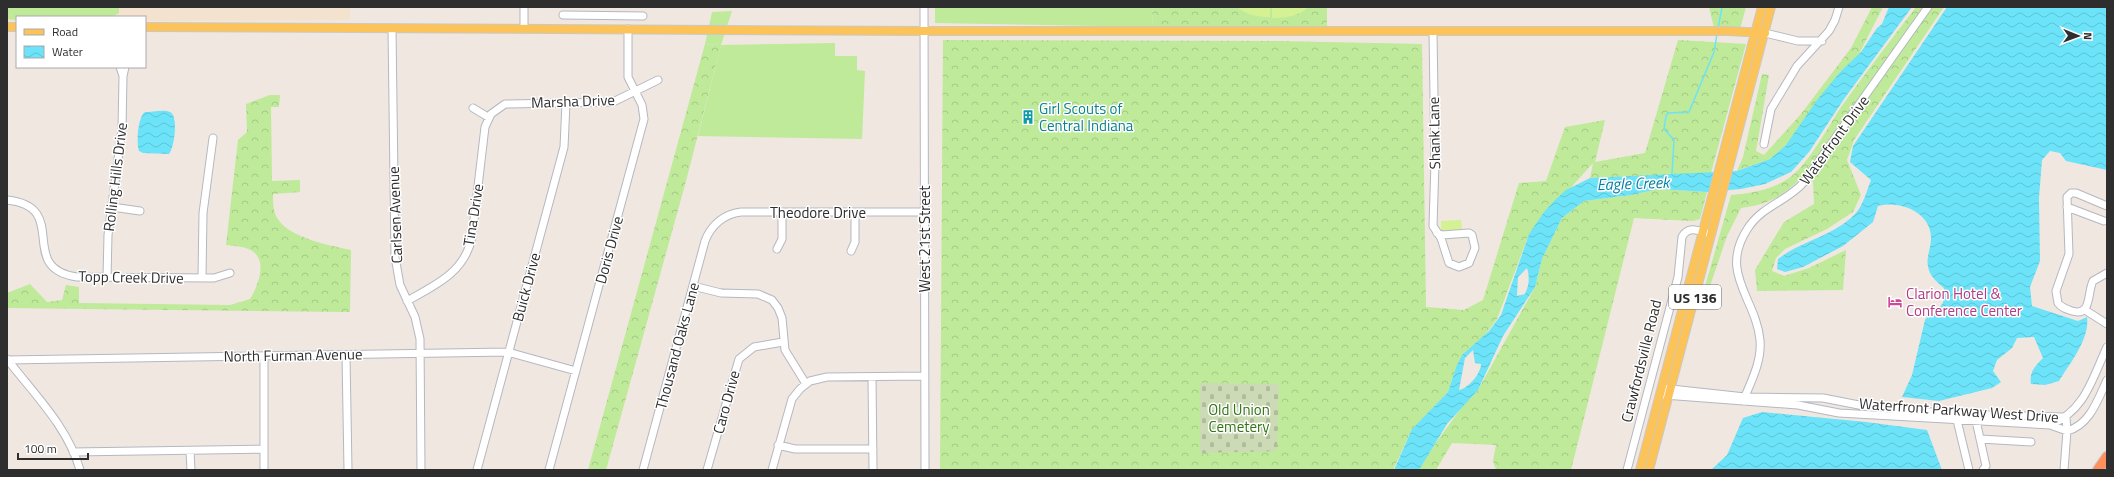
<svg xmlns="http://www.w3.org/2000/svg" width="2114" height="477" font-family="'Titillium Web',sans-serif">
<defs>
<pattern id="forest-crowns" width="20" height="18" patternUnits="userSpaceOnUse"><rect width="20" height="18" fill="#beea99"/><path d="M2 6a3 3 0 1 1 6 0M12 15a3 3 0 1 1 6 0" fill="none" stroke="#a4c984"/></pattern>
<pattern id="cemetery-stones" width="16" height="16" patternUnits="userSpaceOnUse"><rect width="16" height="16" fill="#ccdbb5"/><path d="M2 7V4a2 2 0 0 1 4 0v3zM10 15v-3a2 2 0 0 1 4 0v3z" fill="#b0bc9c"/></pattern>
<pattern id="water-waves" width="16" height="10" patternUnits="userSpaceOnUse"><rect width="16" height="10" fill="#6ce3f8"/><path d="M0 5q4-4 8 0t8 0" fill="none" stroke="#5ec3d5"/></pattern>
</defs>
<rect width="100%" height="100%" fill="#f0e7e0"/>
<!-- education -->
<path fill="#f2e2ce" d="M7 7H350V20L145 21V17H17V23H7Z"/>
<!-- grass -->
<path fill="#beea99" d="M7 7H119V13L112 17H17V20L7 19Z
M935 7H1152L1153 27 935 23Z
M732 11 721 45 835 43V56H857V70L865 71 862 139 698 136 721 45 705 44 712 12Z"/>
<!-- forest -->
<path fill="url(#forest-crowns)" d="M1152 7H1327V27H1153Z
M1709 7H1746L1740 29 1714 28Z
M1872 7H1883L1858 56 1841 71 1788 143 1770 159 1737 171 1743 157 1762 74 1769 75 1756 151 1764 155 1801 114 1851 48Z
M1916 7H1944L1854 140 1847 160 1861 195 1853 212 1827 229 1785 249 1776 258 1772 271 1784 276 1809 268 1846 250 1843 290 1757 291 1755 270 1784 222 1814 204 1813 182 1801 178C1781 197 1769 204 1741 208L1727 236 1707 295 1702 297 1731 195C1751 193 1772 190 1789 178 1808 165 1828 127 1841 107 1865 73 1891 40 1916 7Z
M943 40 1277 41 1422 44 1426 307 1464 310 1483 300 1519 183 1546 181 1565 127 1605 120 1595 162 1645 153 1678 40 1746 44 1711 173 1590 178 1593 163 1529 234 1497 319 1484 336 1462 355 1456 367 1448 392 1412 429 1393 470H940Z
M705 44 721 45 686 181 606 470H588Z
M270 95H280L279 107H271L272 181 300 180V192L273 194C273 199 273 205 274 210 279 237 329 245 351 250L350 312 7 308V293L30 284 47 302 62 300 66 285 79 287V303L230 305 250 299C258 286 270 257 248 249 242 246 233 246 226 245L238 140 247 132 246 104Z
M1658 189 1707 192 1700 219 1693 221 1634 218 1571 470H1496L1493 461 1496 445 1452 443 1436 470H1419L1424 459 1462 407 1478 390 1535 287 1542 259 1562 218 1584 201 1631 195Z"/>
<!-- cemetery -->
<path fill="url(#cemetery-stones)" d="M1200 383 1279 384 1277 451 1200 453Z"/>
<!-- pitch -->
<path fill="#d4f194" d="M1237 7H1270V17C1256 17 1248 15 1237 7Z
M1272 7H1309C1298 16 1286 18 1272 18Z
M1461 220 1462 230 1441 232V221Z"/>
<!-- water -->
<path fill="url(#water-waves)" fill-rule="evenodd" d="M1889 7H1912L1844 99 1809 152 1791 172 1765 184 1741 189 1707 192 1658 189 1631 195 1584 201 1562 218 1542 259 1535 287 1503 336 1478 390 1447 424 1419 470H1394L1412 429 1448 392 1456 367 1462 355 1489 331 1501 315 1529 234 1544 212 1556 199 1566 190 1590 178 1737 171 1770 159 1786 145 1817 100 1841 71 1861 52 1877 28 1882 24ZM1527 268C1530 278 1529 285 1525 294L1517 296 1518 277ZM1473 350 1475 363 1481 364C1481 373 1469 388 1459 390L1465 358Z
M1947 7H2107V170L2066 161 2060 153 2050 151 2042 160 2039 198 2040 261 2030 287 2032 306 2078 321 2087 317C2090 339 2070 363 2059 381L2045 385 2031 384C2029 372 2035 366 2043 358L2034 337 2017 338 2012 348 1997 360 1993 371 2001 382 1992 388 1939 401 1902 397 1912 375 1925 320 1933 308 1938 309 1943 303 1944 288C1937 282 1929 276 1928 266 1926 257 1931 248 1931 239 1932 212 1899 200 1878 206L1873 222 1843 246 1803 267 1785 272 1777 269 1778 259C1801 241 1834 236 1855 214 1863 206 1867 190 1871 180L1850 162 1853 146Z
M145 112C152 112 164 109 170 112 179 116 174 148 169 154L143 153 139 151C136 143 138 116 145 112Z
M1762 412 1866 422 1927 430 1942 470H1711L1727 455 1743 418Z"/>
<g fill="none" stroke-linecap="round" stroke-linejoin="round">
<!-- stream -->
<path stroke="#6ce3f8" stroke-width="1.5" d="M1718 29 1722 7
M1672 174 1674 140 1664 129 1666 116 1668 113 1689 112 1714 52 1717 34"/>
<defs>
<path id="minor" d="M924 7 925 470
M563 15 643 16
M392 28 395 257 400 285 415 317 420 339 421 470
M524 29V7
M1433 31 1435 162 1433 226 1441 238 1449 263 1459 267 1469 263 1475 248 1472 235 1469 233 1442 235 1437 233
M1765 33 1798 41H1822
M120 67 123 76
M473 108 488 117
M1764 144 1771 109 1797 66 1829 31 1835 20 1839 7
M7 200C72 207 15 268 77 277L214 278 230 273
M2107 206 2076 193H2071L2067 197 2069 254 2056 291 2058 303C2062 308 2066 309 2072 311 2092 317 2087 293 2093 281L2107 273
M112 207 140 211
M2067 207 2104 221
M777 249 782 239V212
M851 251 855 242V212
M107 278 108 235 122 129 123 76 125 67
M202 278 203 213 213 138
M693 286 721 293 758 294 772 300 778 308 782 318 785 350 806 384
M407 301C436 285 465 272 472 237L485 127 491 114 505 104 613 102 658 80
M2085 310 2107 324
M346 355 348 470
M264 356V470
M7 359C34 394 68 427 80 470
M7 360 508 352 576 371
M872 377 873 470
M1662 388 1745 397 1823 398 1869 407 1956 414 2062 417
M1664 395 1798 405 1839 413 2050 425C2085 411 2092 379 2107 347
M1743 401C1751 382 1762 361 1760 340 1756 298 1718 273 1748 228 1762 206 1788 201 1804 182L1928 7
M1956 416 1969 470
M1975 416 1986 466 1983 470
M2050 425 2067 431C2090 425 2098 399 2107 380
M1980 439 2031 442
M778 445 795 449H873
M190 451 191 470
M73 452 264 449
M477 470 564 147 566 103
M549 470 644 119 642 105 628 77V29
M643 470 705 241C711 225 724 214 741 212H924
M707 470 739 359 754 347 783 342
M772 470 792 399 800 389 810 381 827 377 925 376
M1627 470 1678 277 1682 237C1688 226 1697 230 1707 233
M2064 470 2067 431 2066 417"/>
<path id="major" d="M7 27H17
M145 27 924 31H1728L1765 33
M1640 470 1762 7
M1649 470 1771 7"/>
<path id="highway" d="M2098 470 2107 457"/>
</defs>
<!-- minor casing -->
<use href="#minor" stroke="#b4b8c2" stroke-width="9"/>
<!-- major casing -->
<use href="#major" stroke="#c9c9c9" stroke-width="10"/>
<!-- highway casing -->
<use href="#highway" stroke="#c9c9c9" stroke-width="12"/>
<!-- minor -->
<use href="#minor" stroke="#fff" stroke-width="7"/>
<!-- major -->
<use href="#major" stroke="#fcc359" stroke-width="8"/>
<!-- highway -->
<use href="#highway" stroke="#ff905b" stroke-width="10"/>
</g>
<!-- icons -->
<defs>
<symbol id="building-bare" viewBox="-9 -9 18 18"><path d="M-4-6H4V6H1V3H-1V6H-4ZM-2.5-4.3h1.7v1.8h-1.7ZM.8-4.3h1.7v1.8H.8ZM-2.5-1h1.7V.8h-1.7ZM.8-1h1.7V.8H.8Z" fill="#0f9aa8" stroke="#fff" stroke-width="2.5" paint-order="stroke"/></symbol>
<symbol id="hotel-bare" viewBox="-9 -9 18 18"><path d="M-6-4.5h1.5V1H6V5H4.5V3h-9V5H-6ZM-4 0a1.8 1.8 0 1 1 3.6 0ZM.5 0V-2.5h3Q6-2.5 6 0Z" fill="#d1479c" stroke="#fff" stroke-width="2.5" paint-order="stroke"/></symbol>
</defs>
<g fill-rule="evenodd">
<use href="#building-bare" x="1018" y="107" width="20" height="20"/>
<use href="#hotel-bare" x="1885" y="292" width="20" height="20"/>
</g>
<g text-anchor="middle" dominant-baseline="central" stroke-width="3" stroke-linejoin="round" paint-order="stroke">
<!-- shield labels -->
<rect fill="#fff" stroke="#6d6d6d" stroke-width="1" x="1669" y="285" width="52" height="24" rx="3"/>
<g font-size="14" font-weight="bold" fill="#2e2e2e">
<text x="1695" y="297">US 136</text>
</g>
<!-- street labels -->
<g font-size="15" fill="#2e2e2e" stroke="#fff">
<text transform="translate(573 101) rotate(-2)">Marsha Drive</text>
<text transform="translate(1434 133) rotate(-91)">Shank Lane</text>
<text transform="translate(1834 140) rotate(-54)">Waterfront Drive</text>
<text transform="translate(115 177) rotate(-83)">Rolling Hills Drive</text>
<text x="818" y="212">Theodore Drive</text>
<text transform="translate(395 215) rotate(-92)">Carlsen Avenue</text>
<text transform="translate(473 215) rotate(-81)">Tina Drive</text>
<text transform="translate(924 239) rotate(-90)">West 21st Street</text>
<text transform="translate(609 250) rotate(-75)">Doris Drive</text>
<text transform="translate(131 277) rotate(1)">Topp Creek Drive</text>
<text transform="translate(526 287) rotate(-75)">Buick Drive</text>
<text transform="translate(677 346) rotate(-75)">Thousand Oaks Lane</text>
<text transform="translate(293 355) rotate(-1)">North Furman Avenue</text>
<text transform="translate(1641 361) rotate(-76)">Crawfordsville Road</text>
<text transform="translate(726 402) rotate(-75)">Caro Drive</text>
<text transform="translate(1959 410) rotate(4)">Waterfront Parkway West Drive</text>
</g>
<!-- culture labels -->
<g font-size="15" fill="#0d838f" stroke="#fff" text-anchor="start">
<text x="1039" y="108">Girl Scouts of<tspan x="1039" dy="17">Central Indiana</tspan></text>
</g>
<!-- hotel labels -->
<g font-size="15" fill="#b23c85" stroke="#fff" text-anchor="start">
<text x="1906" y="293">Clarion Hotel &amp;<tspan x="1906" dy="17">Conference Center</tspan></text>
</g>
<!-- park labels -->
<g font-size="15" fill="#337315" stroke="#fff">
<text x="1239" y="409">Old Union<tspan x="1239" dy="17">Cemetery</tspan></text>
</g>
<!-- water labels -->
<g font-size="16" font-style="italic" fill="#047fa5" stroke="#fff">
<text transform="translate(1633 183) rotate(-2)">Eagle Creek</text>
</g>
</g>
<!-- border -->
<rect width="2114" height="477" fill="none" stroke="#2e2e2e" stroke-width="16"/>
<!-- legend -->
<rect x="16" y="16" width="130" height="52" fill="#ffffff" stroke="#ababab"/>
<rect x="24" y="29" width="20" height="6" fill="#fcc359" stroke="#ababab"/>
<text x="52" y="36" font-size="12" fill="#2e2e2e">Road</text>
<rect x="24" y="46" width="20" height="12" fill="url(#water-waves)" stroke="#ababab"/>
<text x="52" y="56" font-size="12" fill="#2e2e2e">Water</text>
<!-- north arrow -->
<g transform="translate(2078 36) rotate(91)" stroke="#ffffff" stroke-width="3" paint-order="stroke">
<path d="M0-3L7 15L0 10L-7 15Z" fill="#2e2e2e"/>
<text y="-6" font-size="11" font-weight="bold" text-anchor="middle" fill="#2e2e2e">N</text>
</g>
<!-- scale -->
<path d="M18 453v6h70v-6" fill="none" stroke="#2e2e2e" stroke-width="2"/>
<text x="24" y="453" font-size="12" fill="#2e2e2e" stroke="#ffffff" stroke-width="3" paint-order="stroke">100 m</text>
</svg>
